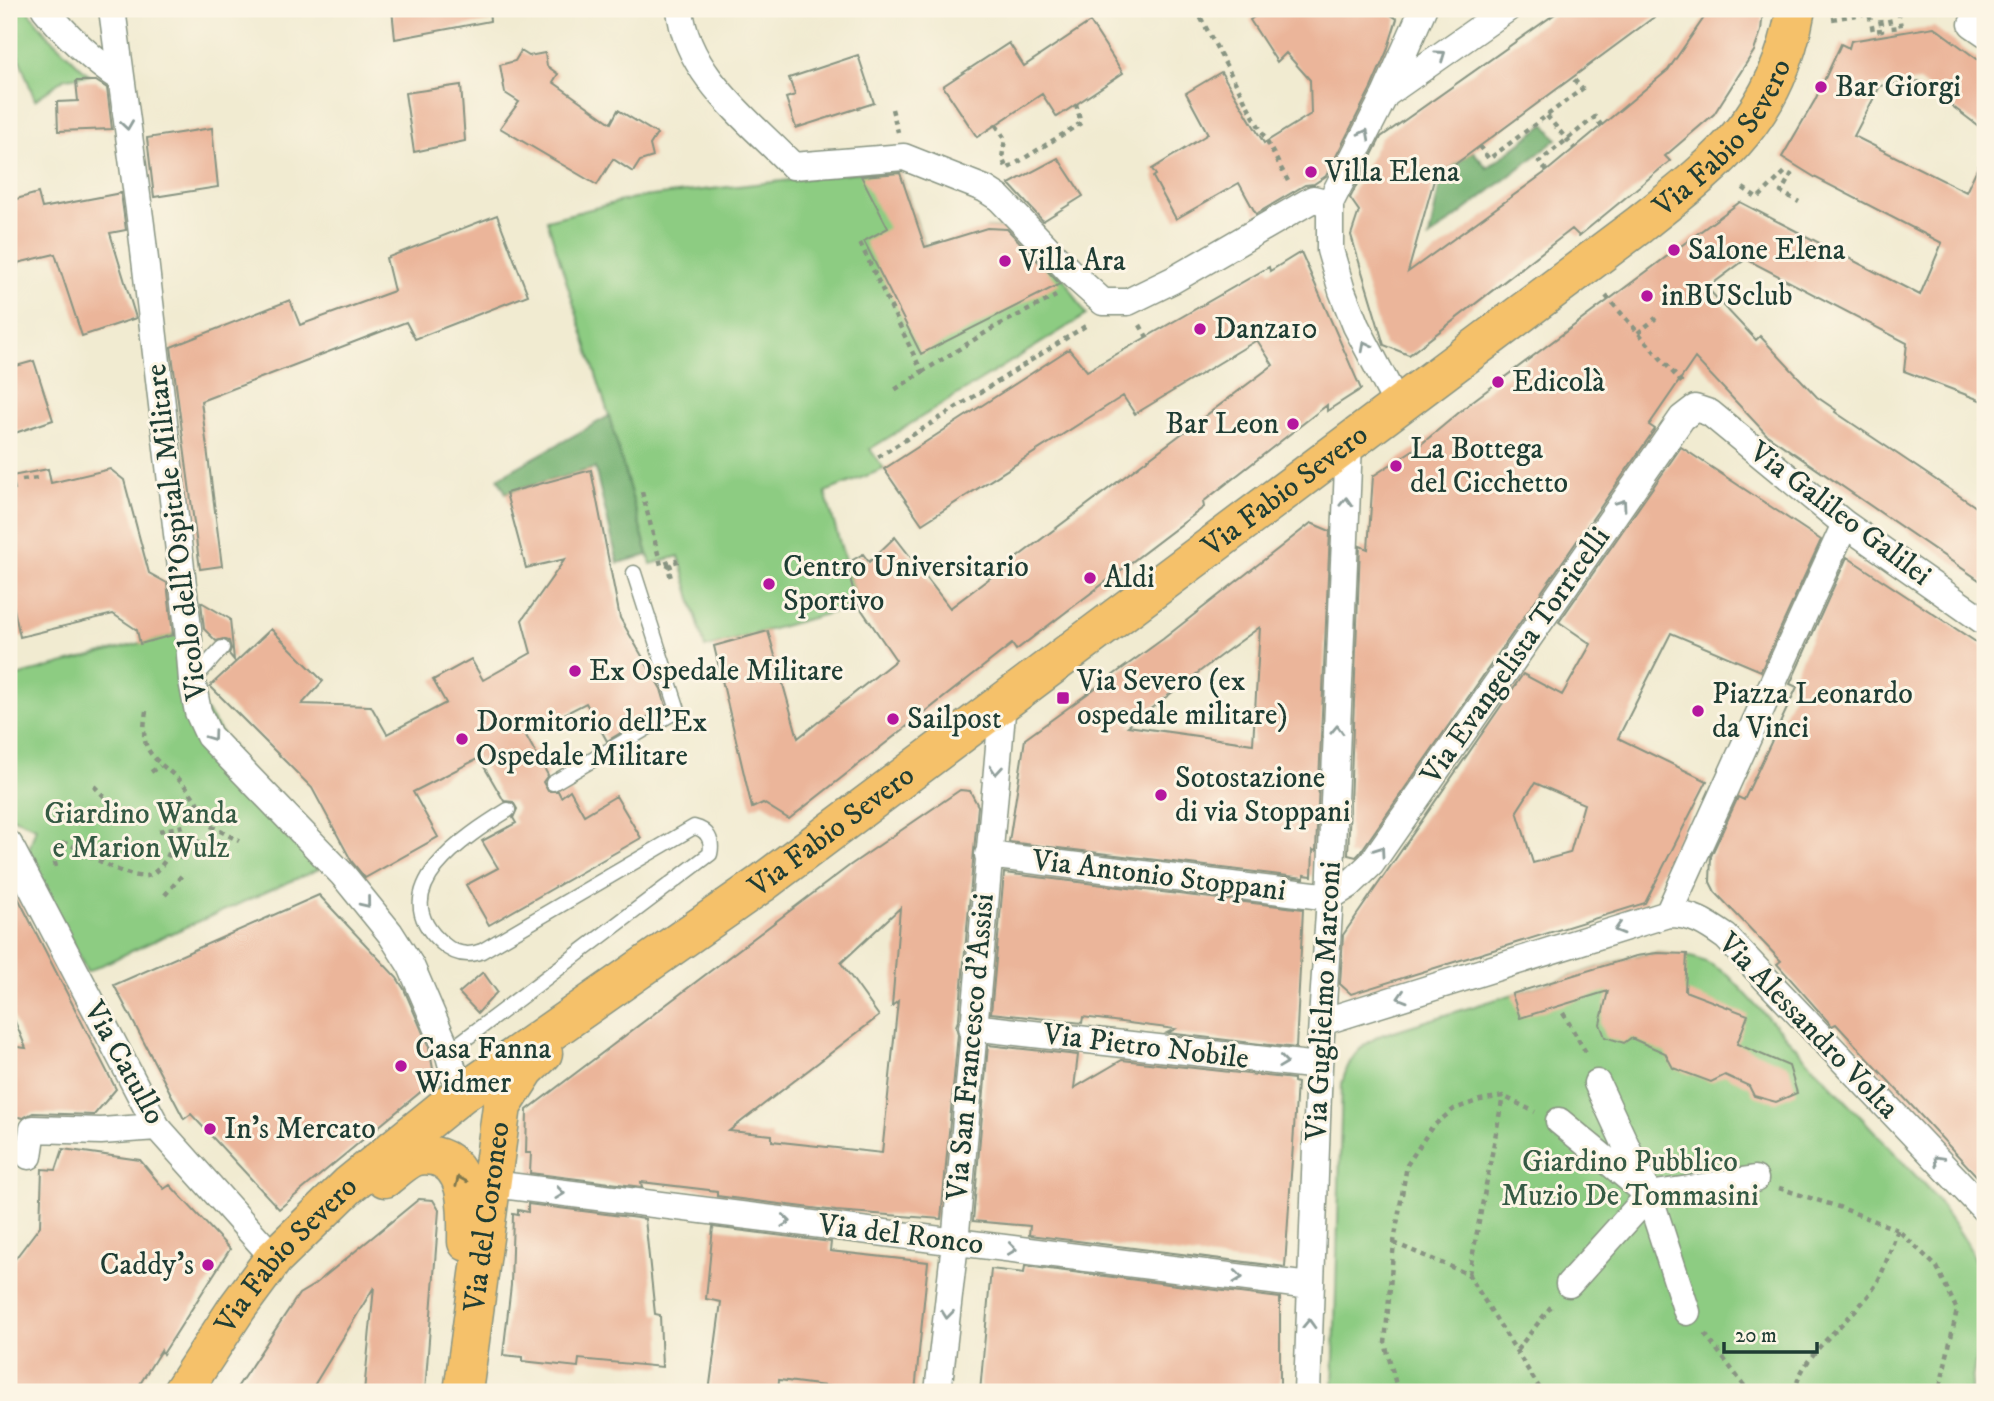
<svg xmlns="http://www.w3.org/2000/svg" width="1994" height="1401" font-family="'IM FELL DW Pica',serif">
<rect width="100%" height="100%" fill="#fcf5e5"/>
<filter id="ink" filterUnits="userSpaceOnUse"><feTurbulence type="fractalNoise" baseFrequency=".0143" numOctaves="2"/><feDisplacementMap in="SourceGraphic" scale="14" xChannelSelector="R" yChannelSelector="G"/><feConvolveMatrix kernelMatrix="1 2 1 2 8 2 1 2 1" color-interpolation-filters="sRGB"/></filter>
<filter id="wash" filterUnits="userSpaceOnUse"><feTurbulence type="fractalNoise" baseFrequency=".00686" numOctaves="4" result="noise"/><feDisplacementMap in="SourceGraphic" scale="28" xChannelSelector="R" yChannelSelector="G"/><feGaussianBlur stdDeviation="1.57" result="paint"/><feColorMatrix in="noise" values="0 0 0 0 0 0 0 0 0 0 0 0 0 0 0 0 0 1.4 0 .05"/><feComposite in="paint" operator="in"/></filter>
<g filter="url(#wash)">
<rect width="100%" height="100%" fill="#f1ebd1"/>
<!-- green -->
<path fill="#8dcc82" stroke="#56845b" stroke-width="2" d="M9 9H27L48 36 89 75 65 78 35 100 9 31Z
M899 170 925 247 933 245 947 268 987 228 1018 229 1066 281 1086 315 870 449 884 469 825 492 858 605 705 648 679 556 651 564 609 416 547 220 634 198 860 172Z
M182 632 183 679 319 869 147 944 87 972 27 856 36 827 9 816V678Z
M1657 953C1687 955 1704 957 1729 976L1931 1192C1945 1211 1960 1230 1971 1251 1991 1291 1977 1350 1970 1392H1333L1342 1084C1348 1059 1358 1047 1381 1035L1636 956Z"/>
<!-- forest -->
<path fill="#72b070" stroke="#487652" stroke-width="2" d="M1545 124 1557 139 1429 238 1442 174 1473 151 1487 168Z
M609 416 648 555 618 563 595 468 506 493 498 478Z"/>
<g id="blocks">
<!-- building -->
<path fill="#ebb59a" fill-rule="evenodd" d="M392 9H489L490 21 395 39Z
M1264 9H1382L1397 19 1387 51 1371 88 1326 176 1314 184 1305 185 1256 214 1239 183 1176 219 1153 177 1156 175 1152 169 1208 134 1186 93 1221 72 1264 143 1311 114 1310 80 1286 53 1277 62 1250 20Z
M1562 9H1665L1434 180 1408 272 1547 171 1668 70 1710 9H1763L1761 31 1754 51 1714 114 1665 156 1670 161 1579 236 1572 229 1409 355 1384 345 1351 235 1359 211 1350 198 1381 137Z
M1090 22 1123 73 1057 117 1042 94 977 137 943 86 1009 43 1024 66Z
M1934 27 1985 65V131L1919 81 1880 86 1854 136 1966 192 1985 152V402L1904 371 1907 343 1746 259 1707 288 1756 340 1760 336 1817 397 1836 410 1835 412 1985 513V584L1767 435 1695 358 1649 425 1655 429 1359 854 1356 857 1348 855 1360 546 1368 549 1373 476 1419 446 1474 400 1740 202 1920 295 1942 243 1816 178 1782 157 1815 100 1841 44 1849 48 1851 41Z
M521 51 529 56 545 53 547 66 558 74 553 82 611 123 618 110 657 134 650 145 653 157 640 161 633 172 613 159 597 185 500 128 519 102 505 93 500 65 515 61Z
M858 55 874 103 796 128 786 98 795 95 789 78Z
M76 81H96L107 88 112 129 58 131 57 102 78 101Z
M461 85 465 141 414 152 405 93Z
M212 128 218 187 154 197 147 138Z
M1058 158 1083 196 1043 221 1009 184Z
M900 173 925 247 987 228 1007 229 1060 284 921 354 864 241 888 228 861 176Z
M38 193 42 208 121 193 126 230 110 233 136 318 82 336 55 254 9 265V201Z
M497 215 528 295 415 339 406 322 201 401 222 566 200 569 171 347 290 300 300 325 394 291 386 258Z
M1301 252 1361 389 1327 411V405L1203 502 1204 507 1016 650 1012 644 789 819 763 803 752 808 714 646 768 631 798 738 896 660 857 603 846 564 863 554 869 562 895 537 950 608 1273 365 1257 340 1135 414 1123 396 922 524 884 469 1069 349 1087 371 1269 267 1270 271Z
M34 361 53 420 9 435V368Z
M1681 447 1821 540 1761 671 1671 633 1618 738 1707 781 1645 903 1351 994 1340 984 1343 935 1523 674 1562 695 1591 644 1559 622ZM1535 783 1584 804 1570 853 1533 863 1517 811Z
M48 469 51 483 110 469 124 480 149 573 167 583 173 635 140 644 137 630 113 614 20 637 9 586V491L15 489 12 476Z
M591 470 620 618 661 689 666 706 607 741 586 703 525 734 548 775 543 782 548 791H558L561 797 570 790 584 815 616 796 641 838 489 925 466 885 498 868 482 841 516 823 513 818 517 809 513 802 504 801 479 758 413 792 438 837 365 878 352 862 312 788 210 686 271 629 323 681 302 704 371 706 387 734 446 703 433 680 471 659 483 680 531 653 522 620 565 559 526 568 506 493Z
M1311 523 1330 531 1316 851 1313 850 1312 876 1304 875V878L1009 842 1025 739 1163 639ZM1260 627 1253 744 1128 726 1220 656Z
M1847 557 1985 648V1185L1836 1024 1832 1026 1777 964 1781 961 1715 892 1710 882 1711 856 1738 797 1744 800 1797 687 1790 684Z
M201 602 230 619 234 660 229 654 231 649 229 641 223 639 216 641 204 629Z
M960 790 970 791 978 806 959 1018 956 1026 958 1034 941 1219 836 1211 717 1196V1191L641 1182 642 1187 530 1173 531 1153H526L527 1110 849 866ZM900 908 892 1006 898 1001 882 1153 772 1141V1135L729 1131 879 1016 841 963Z
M1004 873 1303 909 1296 1048 1167 1033 1175 1029 1083 1017 1082 1023 991 1013Z
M9 880 116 1089 94 1115 33 1113 23 1118 9 1115V1046L26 1048 9 1007Z
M319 895 397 978 404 989 429 1047 435 1080 279 1209 191 1114 184 1119 114 985Z
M1657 953 1687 954 1685 991 1748 1015 1737 1044 1789 1066 1797 1093 1776 1102 1754 1096 1749 1086 1725 1075 1711 1082 1673 1068 1665 1053 1631 1038 1624 1043 1605 1037 1600 1024 1608 991 1520 1018 1512 994 1636 956Z
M483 972 497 992 478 1013 459 993Z
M988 1045 1078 1055 1074 1088 1122 1060 1294 1079V1082L1297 1083 1285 1267 1029 1235 1030 1226 973 1221Z
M63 1149 140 1160 164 1189 170 1185 230 1249 163 1354 161 1350 135 1392H9V1267L40 1226 42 1169 56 1170Z
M419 1199 433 1200 439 1210 425 1392H364L374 1287 310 1392H234L299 1294 314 1285Z
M528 1204 645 1219 655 1314 660 1315 662 1367 579 1359 578 1367 522 1361V1357L503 1355 511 1285 513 1214 518 1215V1210L528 1212Z
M713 1227 831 1242 830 1251 928 1262 915 1392H848L849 1389 779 1380 778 1392H709L721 1302 706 1299Z
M1025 1266 1280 1298V1392H980L991 1269 1024 1273Z"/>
</g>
</g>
<g filter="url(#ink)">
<use href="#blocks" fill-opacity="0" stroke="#889482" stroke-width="2"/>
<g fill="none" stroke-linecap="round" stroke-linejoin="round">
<defs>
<path id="lane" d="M193 680 222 648
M553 783 678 710 634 573
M448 1052 710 854C713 841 708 830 694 827L482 951C467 957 454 954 442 943 381 890 466 836 508 810"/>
<path id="street" d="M45 9C67 36 92 60 121 79
M112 9 141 225 188 628 192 681 198 712 209 736 343 875 390 933 411 966 448 1052 460 1095
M680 9C686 75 750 121 793 166L904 157 985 189 999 198 1074 276 1103 302H1128L1173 280 1313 199 1330 203
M1972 24 1985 33
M1386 94 1507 9
M1398 406 1356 326 1342 291 1330 250V203L1385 95 1423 9
M9 844 157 1127 274 1258
M988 855 1330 897 1349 885 1371 864 1682 418 1695 408 1710 413 1845 524 1985 622
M1668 914 1845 524
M1322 1022 1668 914C1693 914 1706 923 1726 937L1985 1210
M972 1027 1319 1066
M1597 1083 1649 1195 1687 1312
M1559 1121 1649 1195 1755 1179
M29 1156 33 1129 101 1131 157 1127
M493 1184 1310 1286
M1569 1284 1649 1195
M938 1392 955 1243 1003 702
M1307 1392 1319 1066 1330 897 1349 443"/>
<g id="primary">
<path d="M385 1178C393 1172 402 1163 412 1158 418 1155 427 1155 434 1156 471 1164 467 1213 467 1242"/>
<path id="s1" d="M182 1392 237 1308 274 1258 349 1185 460 1095 761 884 1639 225C1721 160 1776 119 1796 9"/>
<path id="s2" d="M463 1392 502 1106 526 1069 543 1053"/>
</g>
</defs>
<!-- lane casing -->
<use href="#lane" stroke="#889482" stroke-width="17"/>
<!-- street casing -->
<use href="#street" stroke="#889482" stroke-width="29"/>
<!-- primary casing -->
<use href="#primary" stroke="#889482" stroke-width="41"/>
<!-- path -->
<path stroke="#889482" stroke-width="4.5" stroke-dasharray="5 5" stroke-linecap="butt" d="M1196 9 1288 181
M1887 9 1891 28 1901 27 1898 10 1901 9
M1832 19 1869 13 1873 31 1882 30 1878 9
M892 109 898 132
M1547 116 1574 148
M996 125 1005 139 1002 158 1007 169 1081 123 1076 104
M1479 146 1489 159 1582 89 1572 77
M1547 171 1539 162 1595 117 1602 126
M1743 188 1758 198 1785 172 1791 175 1781 192 1799 202
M860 243 922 372 893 391
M9 273 15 271 17 263
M1606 296 1684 385
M1140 325 1147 337
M1638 333 1656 318
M922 372 993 328 1056 296
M878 457 1087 325
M22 480 38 478
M9 483 13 482
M642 492 661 565 676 560 677 564 668 567 671 578
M146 711C140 750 148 753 176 777 188 788 196 800 204 813
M151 772 160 766
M94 786 126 819
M211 826 239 841
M159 831 188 825
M195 854 201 835
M170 855 181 858
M56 867 52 851C57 844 61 842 69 844 88 854 125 879 147 876 154 874 160 868 164 862 172 852 171 843 166 831
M165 895 183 874
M1563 1013 1588 1056
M1779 1188 1839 1207 1898 1230 1937 1267 1957 1310 1939 1392
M1394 1243 1468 1274 1542 1392
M1469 1274 1503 1096
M1705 1334 1749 1392
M1517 1350 1553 1304
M1398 1392 1385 1343 1394 1242 1407 1165 1432 1127 1454 1109 1480 1100 1503 1096 1535 1112
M1795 1392C1800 1351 1858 1318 1878 1281 1886 1265 1891 1247 1898 1230"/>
<!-- lane -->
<use href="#lane" stroke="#fff" stroke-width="14"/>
<!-- street -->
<use href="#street" stroke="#fff" stroke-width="26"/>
<!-- primary -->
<use href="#primary" stroke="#f5c16b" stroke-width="38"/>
</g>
<!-- one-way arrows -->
<defs><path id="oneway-chevron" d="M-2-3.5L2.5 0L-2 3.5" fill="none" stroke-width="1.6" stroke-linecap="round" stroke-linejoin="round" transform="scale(1.75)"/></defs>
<g stroke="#8f9e9a">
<use href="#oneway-chevron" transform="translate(1441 55) rotate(-35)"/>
<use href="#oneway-chevron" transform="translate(127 125) rotate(82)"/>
<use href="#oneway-chevron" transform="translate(1365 134) rotate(-62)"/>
<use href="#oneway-chevron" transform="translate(1366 346) rotate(-117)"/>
<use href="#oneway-chevron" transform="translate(1346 502) rotate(-88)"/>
<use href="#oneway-chevron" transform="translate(1622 504) rotate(-55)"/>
<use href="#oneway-chevron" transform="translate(1337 730) rotate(-88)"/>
<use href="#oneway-chevron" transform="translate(212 736) rotate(54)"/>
<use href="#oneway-chevron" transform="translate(996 770) rotate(95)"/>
<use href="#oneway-chevron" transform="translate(1380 851) rotate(-55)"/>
<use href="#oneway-chevron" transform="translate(366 903) rotate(51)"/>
<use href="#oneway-chevron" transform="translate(1619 929) rotate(163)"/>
<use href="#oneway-chevron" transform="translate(1402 997) rotate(163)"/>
<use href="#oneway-chevron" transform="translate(1283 1062) rotate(7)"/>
<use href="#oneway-chevron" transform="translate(1938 1160) rotate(-134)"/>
<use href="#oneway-chevron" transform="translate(560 1193) rotate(7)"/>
<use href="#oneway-chevron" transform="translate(786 1221) rotate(7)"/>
<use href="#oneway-chevron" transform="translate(1012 1249) rotate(7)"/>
<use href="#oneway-chevron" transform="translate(1238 1277) rotate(7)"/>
<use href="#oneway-chevron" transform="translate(947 1314) rotate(96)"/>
<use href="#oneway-chevron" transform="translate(1309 1324) rotate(-88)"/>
</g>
<use stroke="#7f784d" href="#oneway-chevron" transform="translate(460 1181) rotate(-114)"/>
</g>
<!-- markers -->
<g fill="#b5179e" stroke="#fcf5e5" stroke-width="2.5">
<circle cx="1821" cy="87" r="7"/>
<circle cx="1311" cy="172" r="7"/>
<circle cx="1674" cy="250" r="7"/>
<circle cx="1005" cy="261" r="7"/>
<circle cx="1647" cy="296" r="7"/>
<circle cx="1200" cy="329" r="7"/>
<circle cx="1498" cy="382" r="7"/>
<circle cx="1293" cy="424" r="7"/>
<circle cx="1396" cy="466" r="7"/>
<circle cx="1090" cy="578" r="7"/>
<circle cx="769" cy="584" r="7"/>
<circle cx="575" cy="671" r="7"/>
<rect x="1056" y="691" width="14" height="14" rx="3.5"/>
<circle cx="1698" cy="711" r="7"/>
<circle cx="893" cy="719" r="7"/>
<circle cx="462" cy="739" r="7"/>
<circle cx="1161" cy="795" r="7"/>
<circle cx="401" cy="1066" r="7"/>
<circle cx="210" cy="1129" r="7"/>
<circle cx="208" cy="1265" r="7"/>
</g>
<g text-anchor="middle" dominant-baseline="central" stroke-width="6" stroke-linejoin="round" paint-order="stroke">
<!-- poi labels -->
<g font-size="30" fill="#1f3d34" stroke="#fcf5e5" text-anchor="start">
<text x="1835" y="87">Bar Giorgi</text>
<text x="1325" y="172">Villa Elena</text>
<text x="1688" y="250">Salone Elena</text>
<text x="1019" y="261">Villa Ara</text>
<text x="1661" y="296">inBUSclub</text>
<text x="1214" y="329">Danza10</text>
<text x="1512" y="382">Edicolà</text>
<text x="1279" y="424" text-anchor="end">Bar Leon</text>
<text x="1410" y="449">La Bottega<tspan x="1410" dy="34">del Cicchetto</tspan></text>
<text x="783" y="567">Centro Universitario<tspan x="783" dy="34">Sportivo</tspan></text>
<text x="1104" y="578">Aldi</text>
<text x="589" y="671">Ex Ospedale Militare</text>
<text x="1077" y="681">Via Severo (ex<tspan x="1077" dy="34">ospedale militare)</tspan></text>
<text x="1712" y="694">Piazza Leonardo<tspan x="1712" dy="34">da Vinci</tspan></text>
<text x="907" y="719">Sailpost</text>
<text x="476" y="722">Dormitorio dell'Ex<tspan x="476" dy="34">Ospedale Militare</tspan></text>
<text x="1175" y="778">Sotostazione<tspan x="1175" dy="34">di via Stoppani</tspan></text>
<text x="415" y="1049">Casa Fanna<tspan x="415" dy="34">Widmer</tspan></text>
<text x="224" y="1129">In's Mercato</text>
<text x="194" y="1265" text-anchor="end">Caddy's</text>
</g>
<!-- street labels -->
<g font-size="30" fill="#1f3d34" stroke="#fcf5e5">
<text stroke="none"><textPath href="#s1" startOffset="1998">Via Fabio Severo</textPath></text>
<text stroke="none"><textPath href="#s1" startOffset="1433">Via Fabio Severo</textPath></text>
<text transform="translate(1840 514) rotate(37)">Via Galileo Galilei</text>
<text transform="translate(177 532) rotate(-97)">Vicolo dell'Ospitale Militare</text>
<text transform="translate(1516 656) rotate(-55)">Via Evangelista Torricelli</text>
<text stroke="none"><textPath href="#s1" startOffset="866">Via Fabio Severo</textPath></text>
<text transform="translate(1159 876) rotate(7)">Via Antonio Stoppani</text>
<text transform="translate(1324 1001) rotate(-87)">Via Guglielmo Marconi</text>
<text transform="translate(1808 1026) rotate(46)">Via Alessandro Volta</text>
<text transform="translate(971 1047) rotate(-85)">Via San Francesco d'Assisi</text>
<text transform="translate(1146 1047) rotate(7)">Via Pietro Nobile</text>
<text transform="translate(124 1063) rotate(61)">Via Catullo</text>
<text stroke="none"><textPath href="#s2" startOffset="177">Via del Coroneo</textPath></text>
<text transform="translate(901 1235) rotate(7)">Via del Ronco</text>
<text stroke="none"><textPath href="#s1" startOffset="173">Via Fabio Severo</textPath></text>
</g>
<!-- park labels -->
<g font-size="30" fill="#355a44" stroke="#fcf5e5">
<text x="141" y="814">Giardino Wanda<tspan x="141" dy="34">e Marion Wulz</tspan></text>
<text x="1630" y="1162">Giardino Pubblico<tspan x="1630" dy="34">Muzio De Tommasini</tspan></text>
</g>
</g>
<!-- margin -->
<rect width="1994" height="1401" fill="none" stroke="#fcf5e5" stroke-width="35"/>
<!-- scale -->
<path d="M1724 1342v10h93v-10" fill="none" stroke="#1f3d34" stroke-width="3.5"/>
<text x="1735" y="1342" font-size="21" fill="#1f3d34" stroke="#fcf5e5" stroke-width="5" paint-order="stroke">20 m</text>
</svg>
